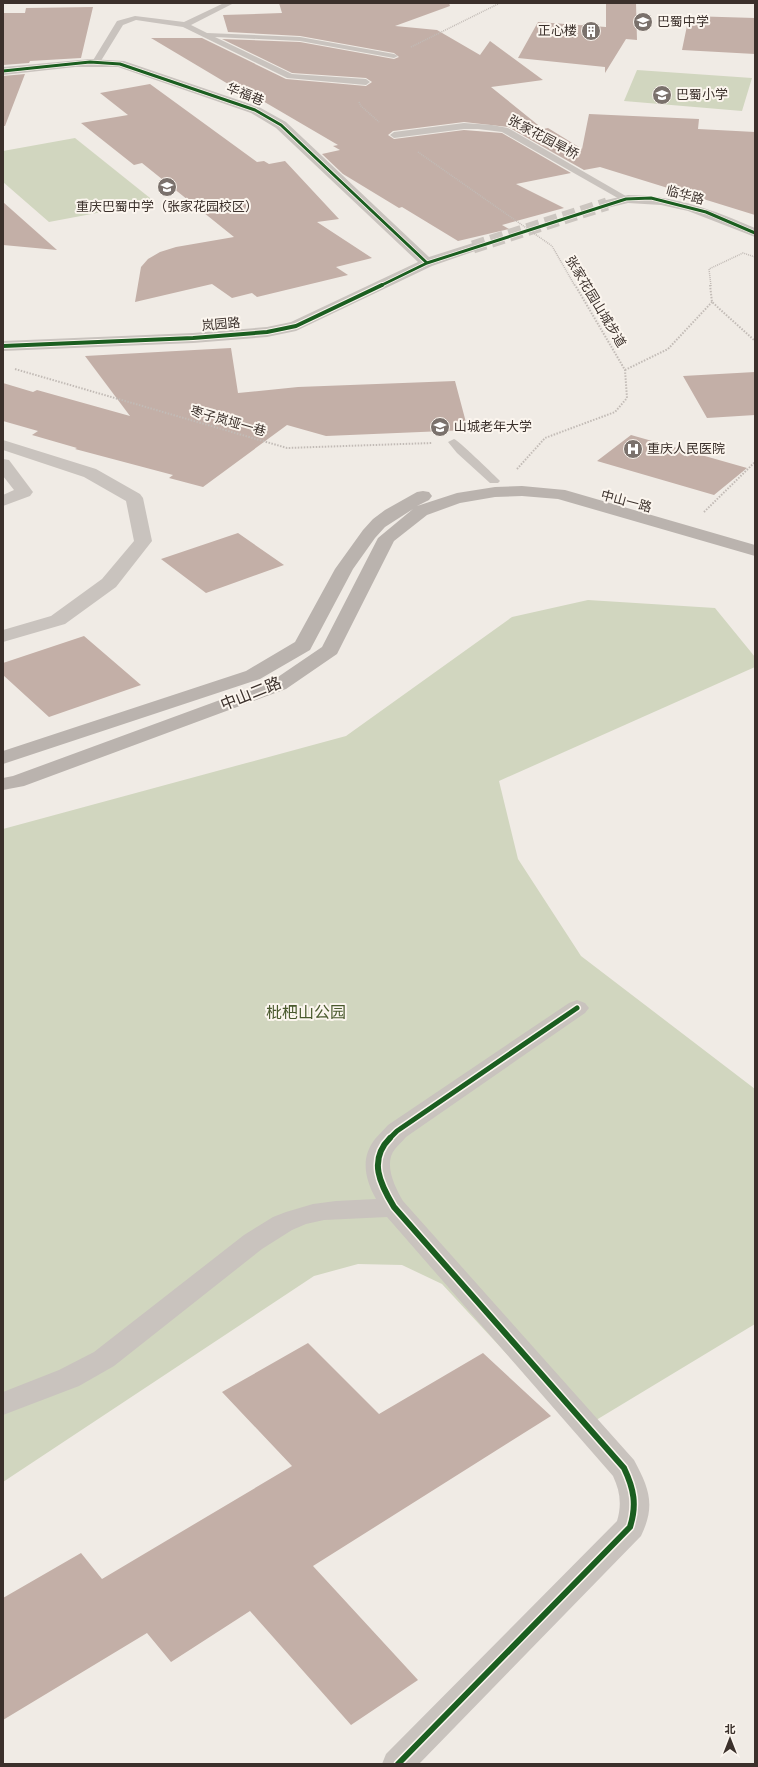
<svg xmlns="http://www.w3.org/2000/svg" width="758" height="1767" font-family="'Alegreya Sans','Noto Sans SC',sans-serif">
<rect width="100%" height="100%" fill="#f0ebe5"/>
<!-- green -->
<path fill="#d1d6bf" d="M637 70 752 78 742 111 624 101Z
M75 138 155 202 49 222 3 182V151Z
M588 600 715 608 755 657V667L499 781 518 859 581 956 755 1089V1324L578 1431 442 1284 402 1265 358 1264 314 1276 3 1482V829L346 736 512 617Z"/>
<!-- building -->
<path fill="#c3afa7" d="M279 3H449L450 6 395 26 437 30 480 55 490 41 543 80 491 87 543 129 548 128 582 149 589 114 699 119 698 129 755 132V215L600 167 584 170 508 127 464 122 393 131 388 135 394 139 464 130 502 133 571 173 516 184 564 208 502 225 509 229 458 241 402 207 399 208 343 174 322 154 340 150 333 146 338 145 256 97H250L151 38H202L286 79 366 86 372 82 366 78 292 73 222 39 300 42 394 59 399 57 394 53 300 36 228 32 223 15 282 13Z
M606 3H636L637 40 626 39 605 73V67L518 58 538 22 606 27Z
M93 7 81 58 30 61 29 63 3 65V13H25L26 8Z
M689 16 755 18V54L682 50Z
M25 74 5 126H3V76Z
M150 84 257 162 264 161 269 164 285 161 339 219 317 222 372 258 336 267 348 275 257 297 252 293 232 298 212 284 135 302 141 267 148 259 160 252 176 247 234 237 142 163 134 165 81 123 128 115 100 93Z
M3 202 57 250 3 245Z
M231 348 238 393 298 387 455 381 468 430 326 436 287 425 203 487 169 478 173 475 75 449 77 448 32 435 38 431 3 421V383L33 392 37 390 130 416 85 356Z
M755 372V415L707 418 683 376Z
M631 435 747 468 714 495 597 461Z
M238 533 284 565 206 593 161 559Z
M84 636 141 685 49 717 3 675V663Z
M308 1343 379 1414 483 1353 551 1416 313 1566 418 1680 351 1725 250 1611 171 1662 147 1633 3 1720V1598L81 1553 102 1579 292 1466 222 1392Z"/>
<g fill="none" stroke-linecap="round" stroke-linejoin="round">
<!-- minor-tunnel -->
<path stroke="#ccc6c0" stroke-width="13" stroke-dasharray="13 6" stroke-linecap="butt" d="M473 247 607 204"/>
<!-- path-far1 -->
<path stroke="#c2bbb6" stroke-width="1.5" stroke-dasharray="1 1" stroke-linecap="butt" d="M411 47 500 3
M359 102 361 106 379 122
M418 152 552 246 575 286
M711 286 709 269 743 253 755 257"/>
<!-- path -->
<path stroke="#c2bbb6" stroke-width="2" stroke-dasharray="1.5 1.5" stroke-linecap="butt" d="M710 285 712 302 755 341
M15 369 287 448 432 443
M625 370 668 349 712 302
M517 469 545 438 615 412 627 398 625 370 575 285
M704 512 755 462"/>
<!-- service -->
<path fill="#c9c3be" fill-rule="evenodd" d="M224 3H234L191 25 207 33 300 37 394 54 398 56 394 58 300 41 215 37 292 74 366 79 370 82 366 85 287 78 183 27 136 20 123 25 99 64H96L92 62 117 21 135 16 184 22Z
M464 123 492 125 508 128 631 199 626 202 623 201 502 132 478 129H464L394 138 390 135 394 132Z
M454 439C458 440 492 473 498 479L500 481 498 483H490L457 453 448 442Z"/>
<!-- minor -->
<path fill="#c9c3be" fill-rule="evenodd" d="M90 59 124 61 259 107 286 122 429 257 473 243 478 244 480 247 478 250 432 266 296 331 267 337 193 343 3 351V341L193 333 267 327 291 322 418 262 276 128 251 113 118 67H75L3 75V67Z
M628 195C673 195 714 210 755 228V237L688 211 661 205 628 203 607 208 602 207 600 204 602 201Z
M3 440 96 469 140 494 143 498 152 541 116 587 65 624 3 642V630L51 616 102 579 134 541 126 501 84 477 3 450Z
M3 459 9 460 33 492 30 496 3 506V495L14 490 3 476Z
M577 1000 585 1003 589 1008 585 1013 406 1137C403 1141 398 1145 395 1149 383 1164 395 1187 403 1201L634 1460C649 1488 656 1505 641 1536L419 1764H382L386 1754 617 1521C622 1504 620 1491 613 1476L387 1217 324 1220 306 1224 292 1230 262 1249 114 1366 79 1386 3 1415V1392L59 1370 94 1352 244 1235 273 1217 286 1212 313 1204 336 1201 376 1199C365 1179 360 1158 375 1139 379 1134 384 1130 388 1125L569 1003Z"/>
<!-- secondary -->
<path fill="#bab3ae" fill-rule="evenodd" d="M522 486 565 490 755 545V556L558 499 522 496 495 497 460 503 427 515 394 541 337 654 286 689 24 786 3 790V778L13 776 272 681 322 647 378 538 413 509 385 527 375 538 353 569 310 650 260 679 3 764V751L246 671 295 642 335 569 363 530 373 519 385 510 417 492 423 491 429 492 432 496 429 500 417 506 457 493 495 487Z"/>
<defs>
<path id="cycleway-far3" d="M3 71 90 62 120 64 255 110 281 125 427 263
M380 286 427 263 626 199 651 198 706 212 755 233"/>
<path id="cycleway-far2" d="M3 346 193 338 267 332 296 326 382 285"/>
<path id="cycleway-far1" d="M389 1139 397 1131 577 1008"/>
<path id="cycleway" d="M390 1138C368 1160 380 1184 394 1207L624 1468C634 1489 637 1505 630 1527L398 1764"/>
</defs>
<!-- cycleway-far3 casing -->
<use href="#cycleway-far3" stroke="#fbf5ee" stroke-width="4.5"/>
<!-- cycleway-far2 casing -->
<use href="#cycleway-far2" stroke="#fbf5ee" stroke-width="6"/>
<!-- cycleway-far1 casing -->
<use href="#cycleway-far1" stroke="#fbf5ee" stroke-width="8"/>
<!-- cycleway casing -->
<use href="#cycleway" stroke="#fbf5ee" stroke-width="9"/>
<!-- cycleway-far3 -->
<use href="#cycleway-far3" stroke="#1b5e20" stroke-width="3"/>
<!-- cycleway-far2 -->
<use href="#cycleway-far2" stroke="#1b5e20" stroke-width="4"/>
<!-- cycleway-far1 -->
<use href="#cycleway-far1" stroke="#1b5e20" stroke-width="5"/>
<!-- cycleway -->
<use href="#cycleway" stroke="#1b5e20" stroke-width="6"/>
</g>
<!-- icons -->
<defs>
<symbol id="school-disc" viewBox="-11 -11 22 22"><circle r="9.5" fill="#7a716c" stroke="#fbf5ee"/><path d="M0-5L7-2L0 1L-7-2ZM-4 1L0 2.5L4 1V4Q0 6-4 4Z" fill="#fff"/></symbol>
<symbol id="building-disc" viewBox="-11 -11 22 22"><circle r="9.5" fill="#7a716c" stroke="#fbf5ee"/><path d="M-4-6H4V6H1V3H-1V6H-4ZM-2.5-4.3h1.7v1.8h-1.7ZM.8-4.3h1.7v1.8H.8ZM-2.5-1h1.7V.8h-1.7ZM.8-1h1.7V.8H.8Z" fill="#fff"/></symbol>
<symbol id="university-disc" viewBox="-11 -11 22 22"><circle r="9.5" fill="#7a716c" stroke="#fbf5ee"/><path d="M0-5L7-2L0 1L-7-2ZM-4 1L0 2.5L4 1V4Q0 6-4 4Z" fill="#fff"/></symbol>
<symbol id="hospital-disc" viewBox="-11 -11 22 22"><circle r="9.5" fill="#7a716c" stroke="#fbf5ee"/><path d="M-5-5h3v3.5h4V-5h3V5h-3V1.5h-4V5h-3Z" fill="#fff"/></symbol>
</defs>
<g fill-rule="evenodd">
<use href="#school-disc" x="632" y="11" width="22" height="22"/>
<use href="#building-disc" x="580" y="20" width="22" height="22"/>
<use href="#school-disc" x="651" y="84" width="22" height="22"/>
<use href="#school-disc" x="156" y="176" width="22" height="22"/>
<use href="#university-disc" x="429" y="416" width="22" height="22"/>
<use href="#hospital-disc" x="622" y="438" width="22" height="22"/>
</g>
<g text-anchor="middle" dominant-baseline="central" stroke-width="4" stroke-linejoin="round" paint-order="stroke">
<!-- far-poi labels -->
<g font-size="13" fill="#3b302b" stroke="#fbf5ee" text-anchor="start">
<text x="657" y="22">巴蜀中学</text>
<text x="577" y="31" text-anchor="end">正心楼</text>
<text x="676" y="95">巴蜀小学</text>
<text x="167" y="207" text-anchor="middle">重庆巴蜀中学（张家花园校区）</text>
<text x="454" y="427">山城老年大学</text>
<text x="647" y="449">重庆人民医院</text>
</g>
<!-- far-street labels -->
<g font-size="13" fill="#3b302b" stroke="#fbf5ee">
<text transform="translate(245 95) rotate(22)">华福巷</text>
<text transform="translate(543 138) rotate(28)">张家花园旱桥</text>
<text transform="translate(685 196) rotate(15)">临华路</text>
<text transform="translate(595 302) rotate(59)">张家花园山城步道</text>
<text transform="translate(221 325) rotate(-5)">岚园路</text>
<text transform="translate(228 422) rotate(16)">枣子岚垭一巷</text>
<text transform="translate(626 502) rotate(15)">中山一路</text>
</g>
<!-- street labels -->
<g font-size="16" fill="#3b302b" stroke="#fbf5ee">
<text transform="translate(251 694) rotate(-22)">中山二路</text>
</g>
<!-- park labels -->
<g font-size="16" fill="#4a5a2e" stroke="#fbf5ee">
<text x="306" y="1013">枇杷山公园</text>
</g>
</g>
<!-- border -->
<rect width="758" height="1767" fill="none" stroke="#3b302b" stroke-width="8"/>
<!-- north arrow -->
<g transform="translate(730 1739)" stroke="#fbf5ee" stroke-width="3" paint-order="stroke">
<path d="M0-3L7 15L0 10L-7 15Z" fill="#3b302b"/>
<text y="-6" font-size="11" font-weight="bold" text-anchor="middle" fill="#3b302b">北</text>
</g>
</svg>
